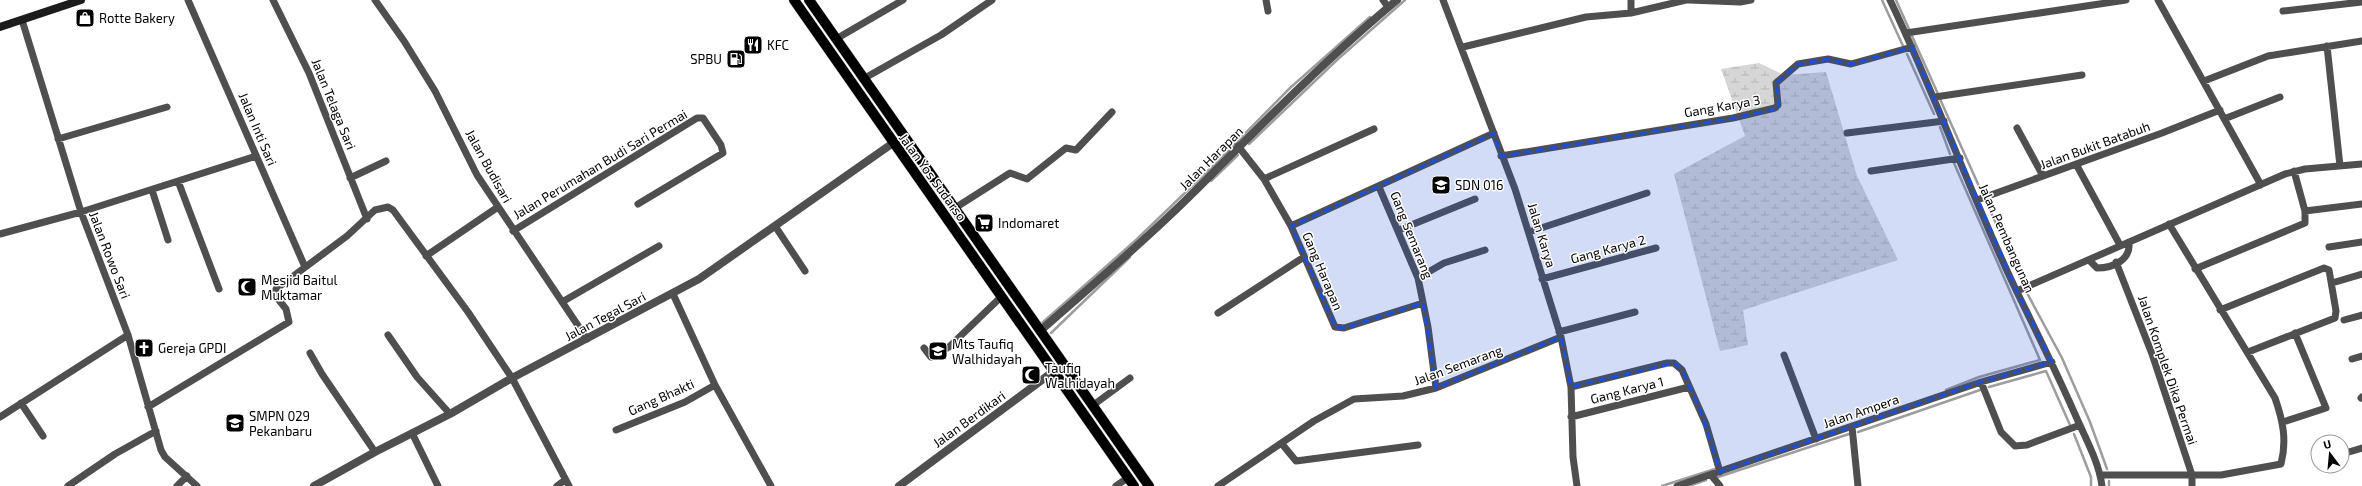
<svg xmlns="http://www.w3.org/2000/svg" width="2362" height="486" font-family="'Exo 2',sans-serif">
<defs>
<pattern id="wetland-marsh" width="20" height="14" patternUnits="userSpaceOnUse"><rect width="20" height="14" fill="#d6d6d6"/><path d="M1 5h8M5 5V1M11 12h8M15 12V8" fill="none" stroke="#b6b6b6"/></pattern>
</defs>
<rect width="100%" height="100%" fill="#fff"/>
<!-- wetland -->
<path fill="url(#wetland-marsh)" d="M1759 63 1784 75 1826 72 1857 176 1898 260 1743 310 1748 345 1720 351 1674 174 1745 136 1721 69Z"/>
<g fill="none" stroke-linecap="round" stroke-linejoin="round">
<!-- stream -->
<path stroke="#9d9d9d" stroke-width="2.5" d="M1882 0 1903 46
M1896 0 1909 29
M1912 36 1938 94
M1907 54 1934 114
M1940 99 1982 193
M1940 127 1950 154
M1249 144 1338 59 1405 0
M1211 181 1238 155
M1986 201 2023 285
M2027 293 2062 358 2090 422 2107 469
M1042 323 1136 240 1214 165 1290 88 1370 17
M1051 333 1130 257
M1989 387 2046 371 2070 425
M1946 390 1979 377 2040 360 1954 163
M1858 432 1980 390
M2074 434 2091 477V486
M1715 478 1849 434
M2109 481V486
M1662 486 1715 469
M1689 486 1706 480"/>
<defs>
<path id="primary" d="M794 0 1134 486
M809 0 1149 486"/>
</defs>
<!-- primary casing -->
<use href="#primary" stroke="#dbdbdb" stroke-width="11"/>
<!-- minor -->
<path stroke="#4f4f4f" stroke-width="7" d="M188 0 305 267
M273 0 309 73 367 219
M375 0 404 41 435 91 477 175 587 339
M1266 0 1268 11
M1383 0 1388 7
M1443 0 1515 189 1561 337 1571 387 1573 457 1577 486
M1631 0V13
M1689 0 1740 2 1751 0
M1890 0C1936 96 1971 196 2017 292 2038 335 2059 377 2078 421 2087 441 2099 463 2102 486
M2158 0 2261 185
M2283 11 2362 2
M22 20 81 212 128 335 161 450 165 457 197 486
M1906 33 2126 0
M836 39 903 0
M2327 46 2340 166
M1463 47 1586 17 1631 13 1686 0
M863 79 941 35 992 0
M2204 81 2268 56 2362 41
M1935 97 2082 75
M2224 119 2280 97
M2017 128 2043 176
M1847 133 1944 121
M58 139 167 107
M1238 146 1264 179 1291 226 1335 327 1344 328 1423 303
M1501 156 1733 118 1775 108 1778 105 1776 83 1798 64 1828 59 1851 64 1912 47
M2076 164 2120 245
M1871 171 1960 158
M350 178 386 161
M1264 179 1374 129
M178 181 219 289
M1379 187 1418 278 1428 327 1436 388
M152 190 168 240
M1977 200 2162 133 2220 110
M955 208 1010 173 1027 179 1066 148 1076 150 1112 112
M2305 211 2362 204
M775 226 805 271
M1291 226 1494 133
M1399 230 1475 199
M513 231 697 118H703L721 145 723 153 638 204
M1529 232 1647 193
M0 234 81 212 256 156
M2329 247 2362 242
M426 256 498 207
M2089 260 2097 268C2113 268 2131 260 2129 242
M2116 262 2152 354 2192 475V486
M2195 269 2305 223V211L2294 171
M1418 278 1444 263 1485 250
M1542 279 1656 248
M2332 283 2362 274
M2017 291 2285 174 2305 169 2362 164
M673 294 715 385 771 486
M562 302 659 246
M2220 310 2324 268 2329 270 2336 311 2335 318 2248 352
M1218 313 1304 257
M2344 320 2362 315
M1559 332 1635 312
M388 335 417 377 450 414
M924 348 931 357 949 347 1002 296
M310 353 322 374 375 452
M1784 355 1816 439
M2352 359 2362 356
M1981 382 2001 432 2015 446 2027 445 2080 425
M1571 387 1667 363H1674L1682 370 1706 424 1720 472
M2361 398 2362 397
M21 403 43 436
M1092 406 1130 378
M148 407 289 322 286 309 275 295 276 289 347 236 375 210 388 207 393 210 468 312 512 378 569 486
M0 417 128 335
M1571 417 1689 387
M2283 422 2326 408 2295 333
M1852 427 1858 486
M616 430 685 402 715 385
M412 433 438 486
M1282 444 1296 461 1418 445
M2342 454 2362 448
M1711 475 1720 486
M2100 475H2221L2281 464C2287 440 2283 421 2275 398L2169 224
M68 486 115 454 156 431
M177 486 187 476
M557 486 565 480
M1116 486 1129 477
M1218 486 1314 421 1354 399 1403 396 1436 388 1561 337
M1677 486 1981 382 2052 362"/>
<!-- tertiary -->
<path stroke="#4f4f4f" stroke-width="8" d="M1040 331C1091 286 1144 242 1193 193 1259 127 1325 60 1397 0
M314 486 375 452 450 414 512 378 699 279 893 143
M899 486 1054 371"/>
<!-- secondary -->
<path stroke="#1c1c1c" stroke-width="8" d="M0 27 81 0"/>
<!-- primary -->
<use href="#primary" stroke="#000" stroke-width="10"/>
</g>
<!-- marked area -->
<path fill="#1d4ed8" fill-opacity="0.2" stroke="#1d4ed8" stroke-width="3" stroke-dasharray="8 5" stroke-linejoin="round" d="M1912 47 2017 291 2052 362 1981 382 1720 472 1700 410 1682 370 1674 363 1571 387 1561 337 1436 388 1423 303 1344 328 1335 327 1291 226 1494 133 1501 156 1733 118 1779 108 1776 83 1798 64 1828 59 1851 64Z"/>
<!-- icons -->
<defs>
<symbol id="shop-square" viewBox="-11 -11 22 22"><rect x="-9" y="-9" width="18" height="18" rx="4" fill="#000" stroke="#fff"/><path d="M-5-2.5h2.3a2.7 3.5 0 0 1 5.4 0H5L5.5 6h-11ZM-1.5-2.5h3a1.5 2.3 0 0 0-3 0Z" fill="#fff"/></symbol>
<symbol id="restaurant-square" viewBox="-11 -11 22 22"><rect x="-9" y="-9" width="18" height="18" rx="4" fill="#000" stroke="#fff"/><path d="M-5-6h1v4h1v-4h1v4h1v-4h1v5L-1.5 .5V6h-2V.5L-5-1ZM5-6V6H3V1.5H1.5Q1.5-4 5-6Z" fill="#fff"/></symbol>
<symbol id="fuel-square" viewBox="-11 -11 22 22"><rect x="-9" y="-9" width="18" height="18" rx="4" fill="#000" stroke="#fff"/><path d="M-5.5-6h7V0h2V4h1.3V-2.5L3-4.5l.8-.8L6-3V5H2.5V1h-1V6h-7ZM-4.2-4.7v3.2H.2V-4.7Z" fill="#fff"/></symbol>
<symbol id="school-square" viewBox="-11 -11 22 22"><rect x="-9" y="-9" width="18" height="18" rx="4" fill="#000" stroke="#fff"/><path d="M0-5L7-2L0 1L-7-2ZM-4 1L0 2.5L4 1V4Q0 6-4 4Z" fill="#fff"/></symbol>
<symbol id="supermarket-square" viewBox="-11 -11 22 22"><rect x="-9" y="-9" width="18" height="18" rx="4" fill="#000" stroke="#fff"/><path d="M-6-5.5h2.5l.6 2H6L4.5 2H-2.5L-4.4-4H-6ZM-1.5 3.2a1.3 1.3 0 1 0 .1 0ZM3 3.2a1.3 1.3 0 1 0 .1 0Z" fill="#fff"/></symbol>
<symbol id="mosque-square" viewBox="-11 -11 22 22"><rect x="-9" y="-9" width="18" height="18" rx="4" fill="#000" stroke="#fff"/><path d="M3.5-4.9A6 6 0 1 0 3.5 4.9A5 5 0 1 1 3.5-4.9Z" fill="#fff"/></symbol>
<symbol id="church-square" viewBox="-11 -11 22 22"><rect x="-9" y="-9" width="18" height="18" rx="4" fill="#000" stroke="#fff"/><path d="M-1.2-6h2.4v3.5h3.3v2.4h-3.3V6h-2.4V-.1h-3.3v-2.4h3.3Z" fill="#fff"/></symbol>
</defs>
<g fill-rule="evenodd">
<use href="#shop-square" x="74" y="7" width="22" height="22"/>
<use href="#restaurant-square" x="742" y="34" width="22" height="22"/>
<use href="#fuel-square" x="725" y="48" width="22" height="22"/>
<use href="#school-square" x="1430" y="174" width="22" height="22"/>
<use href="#supermarket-square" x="973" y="212" width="22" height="22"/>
<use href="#mosque-square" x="236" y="276" width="22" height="22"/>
<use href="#church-square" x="133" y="337" width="22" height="22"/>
<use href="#school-square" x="927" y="340" width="22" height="22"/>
<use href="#mosque-square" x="1020" y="364" width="22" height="22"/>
<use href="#school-square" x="224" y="412" width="22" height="22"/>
</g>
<g text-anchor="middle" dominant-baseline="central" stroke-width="3" stroke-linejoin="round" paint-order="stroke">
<!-- poi labels -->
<g font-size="13" fill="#000" stroke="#fff" text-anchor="start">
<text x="99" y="18">Rotte Bakery</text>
<text x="767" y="45">KFC</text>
<text x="722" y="59" text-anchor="end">SPBU</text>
<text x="1455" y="185">SDN 016</text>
<text x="998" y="223">Indomaret</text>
<text x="261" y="280">Mesjid Baitul<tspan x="261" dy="15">Muktamar</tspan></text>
<text x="952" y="344">Mts Taufiq<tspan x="952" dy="15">Walhidayah</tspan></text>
<text x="158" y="348">Gereja GPDI</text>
<text x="1045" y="368">Taufiq<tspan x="1045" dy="15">Walhidayah</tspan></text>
<text x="249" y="416">SMPN 029<tspan x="249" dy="15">Pekanbaru</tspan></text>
</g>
<!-- street labels -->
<g font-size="13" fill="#000" stroke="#fff">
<text transform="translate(334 104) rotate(68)">Jalan Telaga Sari</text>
<text transform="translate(1722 106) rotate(-10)">Gang Karya 3</text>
<text transform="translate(258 129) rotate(67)">Jalan Inti Sari</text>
<text transform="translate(2095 145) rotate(-20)">Jalan Bukit Batabuh</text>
<text transform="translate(1211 158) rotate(-45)">Jalan Harapan</text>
<text transform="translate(600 164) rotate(-31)">Jalan Perumahan Budi Sari Permai</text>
<text transform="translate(489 166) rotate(61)">Jalan Budisari</text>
<text transform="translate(933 177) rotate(54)">Jalan Yos Sudarso</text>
<text transform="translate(1412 235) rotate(68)">Gang Semarang</text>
<text transform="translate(1542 235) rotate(73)">Jalan Karya</text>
<text transform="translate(2007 238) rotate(66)">Jalan Pembangunan</text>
<text transform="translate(1608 249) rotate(-15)">Gang Karya 2</text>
<text transform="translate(110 255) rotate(69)">Jalan Rowo Sari</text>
<text transform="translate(1323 271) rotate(67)">Gang Harapan</text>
<text transform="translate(605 316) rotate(-28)">Jalan Tegal Sari</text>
<text transform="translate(1458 365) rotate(-20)">Jalan Semarang</text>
<text transform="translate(2168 370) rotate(71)">Jalan Komplek Dika Permai</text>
<text transform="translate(1627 390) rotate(-14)">Gang Karya 1</text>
<text transform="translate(661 397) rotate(-24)">Gang Bhakti</text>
<text transform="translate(1861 411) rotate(-19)">Jalan Ampera</text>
<text transform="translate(969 419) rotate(-36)">Jalan Berdikari</text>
</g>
</g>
<!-- north arrow -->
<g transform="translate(2330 454) rotate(344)"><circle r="19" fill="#ffffff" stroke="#999999"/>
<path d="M0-3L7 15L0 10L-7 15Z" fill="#000000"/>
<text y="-6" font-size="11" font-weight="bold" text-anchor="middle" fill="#000000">U</text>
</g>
</svg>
